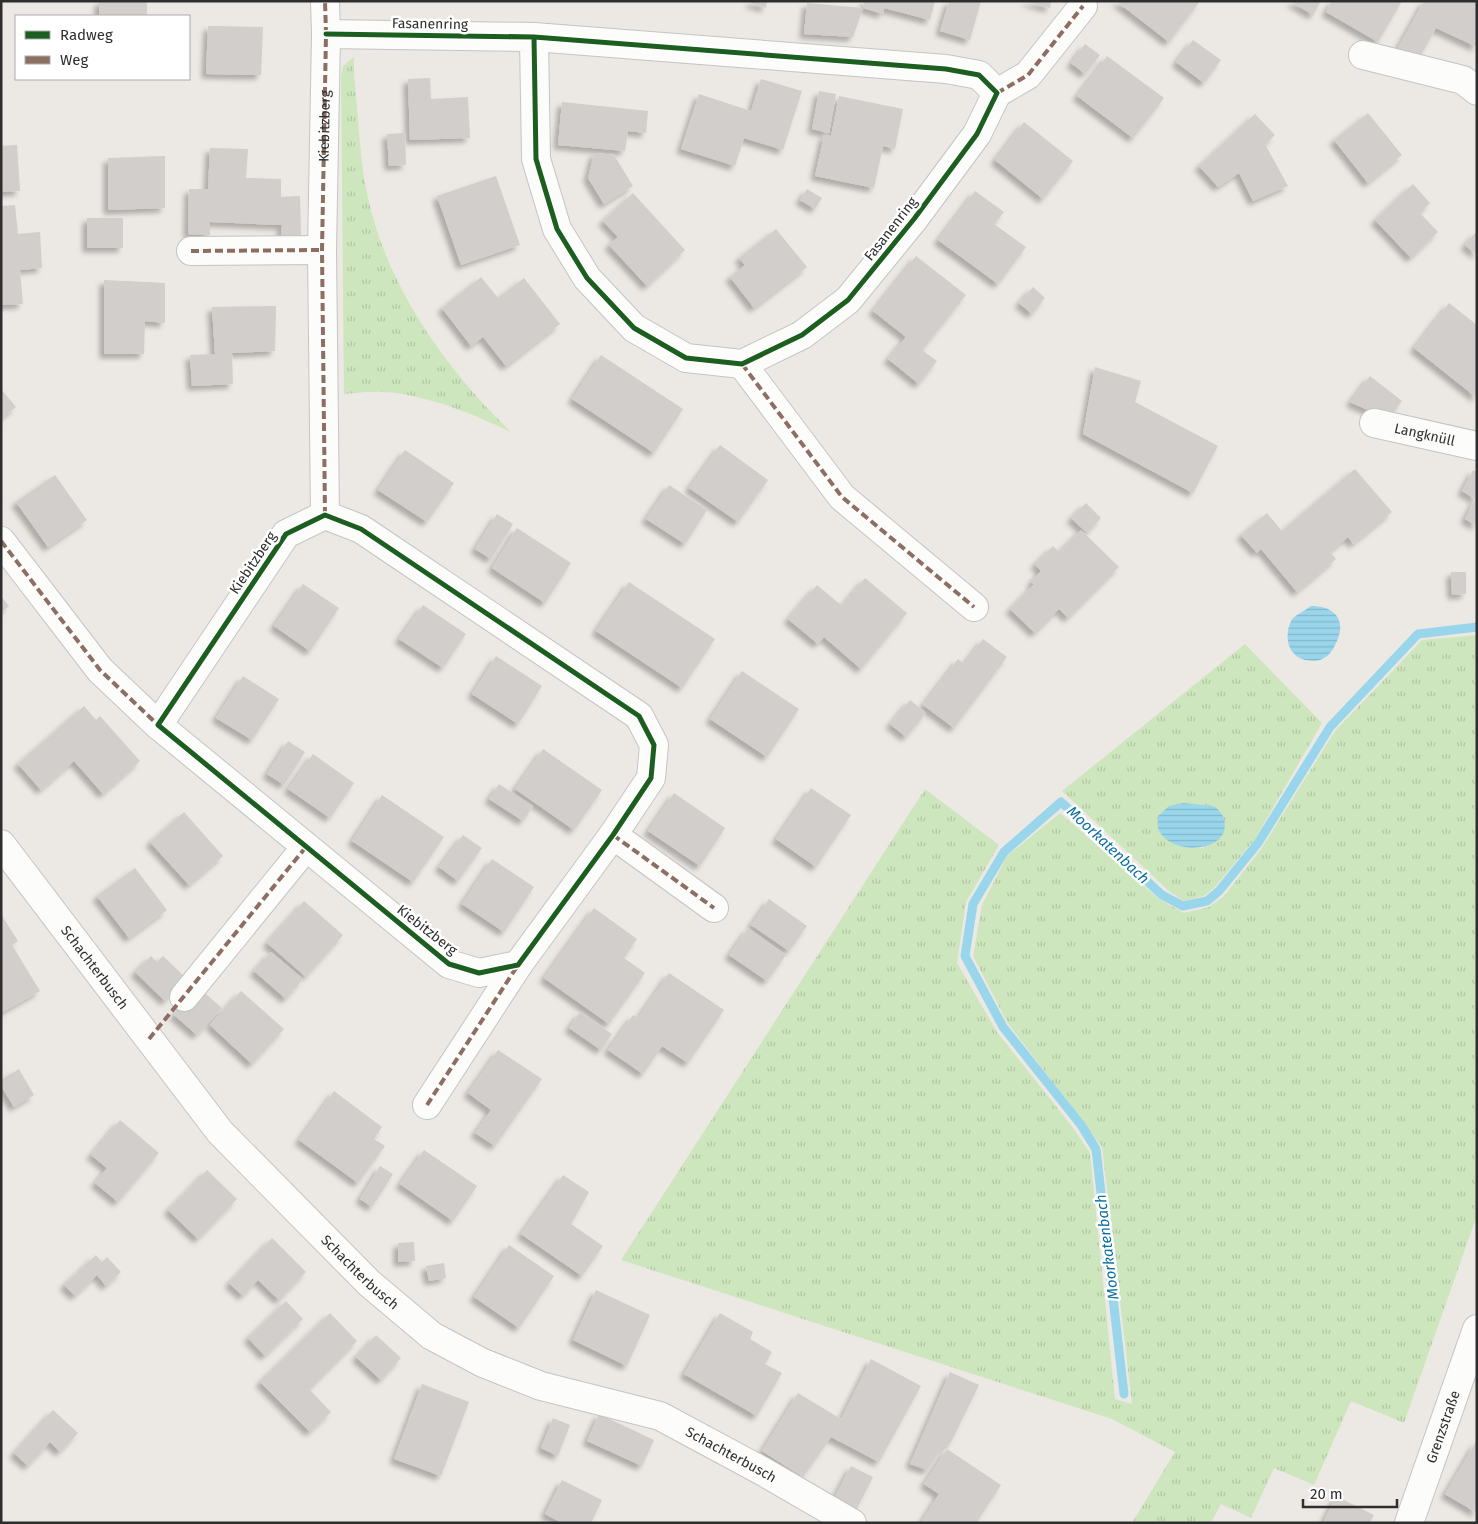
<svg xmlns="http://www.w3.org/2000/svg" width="1478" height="1524" font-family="'Fira Sans',sans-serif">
<defs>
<pattern id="grass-tufts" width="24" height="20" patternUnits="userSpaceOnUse" patternTransform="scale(1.25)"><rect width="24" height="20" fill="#cee6be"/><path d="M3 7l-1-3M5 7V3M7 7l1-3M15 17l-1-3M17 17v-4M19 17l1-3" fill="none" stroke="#b1c6a4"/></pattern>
<pattern id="water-rules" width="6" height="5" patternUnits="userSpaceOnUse" patternTransform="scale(1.25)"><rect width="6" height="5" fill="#99d6ec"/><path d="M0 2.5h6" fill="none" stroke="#84b8cb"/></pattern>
<filter id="shadow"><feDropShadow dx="-4.5" dy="4.5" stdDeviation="2.5" flood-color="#0004"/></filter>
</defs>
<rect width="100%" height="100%" fill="#ece8e4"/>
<!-- grass -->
<path fill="url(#grass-tufts)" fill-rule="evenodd" d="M354 57V74C358 112 359 150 366 188 384 283 443 366 511 432 473 414 425 394 383 392 370 391 357 393 344 394L341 77 343 66Z
M1477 635V1215L1404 1423 1351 1401 1314 1485 1274 1468 1251 1518 1221 1504 1211 1523H1132L1175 1452 1112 1419 621 1260 925 789 999 845 966 902 957 963 997 1032 1074 1129 1090 1153 1115 1399 1132 1404 1102 1147 1007 1022 973 956 982 905 1007 856 1060 813 1159 899 1184 913 1209 907 1224 896 1261 849 1335 731 1422 640Z
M1245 644 1322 723 1255 839 1215 887 1204 896 1184 901 1170 892 1062 791ZM1203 806 1214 807 1204 848 1183 847 1166 839Z"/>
<!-- water -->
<path fill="url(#water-rules)" d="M1311 606C1336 606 1347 621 1336 643 1334 648 1329 656 1324 658 1318 662 1311 661 1305 660 1289 656 1285 640 1289 626 1290 624 1291 621 1292 619 1297 614 1306 610 1311 606Z
M1184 803C1191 804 1210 805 1215 807 1219 810 1223 815 1224 819 1233 854 1168 857 1158 828 1157 825 1158 820 1158 816L1169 806Z"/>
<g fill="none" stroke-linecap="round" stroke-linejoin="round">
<!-- stream -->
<path stroke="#99d6ec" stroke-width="9" d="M1124 1394 1096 1149 1081 1125 1003 1027 965 956 973 904 1004 852 1061 802 1162 895 1183 906 1207 901 1219 891 1258 843 1330 727 1418 634 1477 627"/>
</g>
<!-- building -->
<path fill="#d1cecb" filter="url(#shadow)" d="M99 1H147V16H99Z
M750 1H767L766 8 750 3Z
M865 1H935L930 20 884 8 883 14 863 8Z
M949 1H981L970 40 940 31Z
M1024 1H1051L1050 8Z
M1116 1H1200L1169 42Z
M1290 1H1321L1313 15Z
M1332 1H1402L1378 42 1326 12Z
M1424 1H1477V47L1436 28 1420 57 1398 48Z
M807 3 863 8 853 37 804 34Z
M208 26 263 27 261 75 206 74Z
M1193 40 1221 60 1204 83 1176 62Z
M1085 44 1100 55 1085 74 1071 63Z
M1107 56 1164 98 1133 138 1077 96Z
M430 78 431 99 468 97 470 138 410 140 408 79Z
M761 79 802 91 783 150 744 138 735 166 681 149 699 94 751 111Z
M819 91 836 94 829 133 812 129Z
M839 96 903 109 895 149 883 146 874 188 815 176 824 135 831 136Z
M562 102 648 111 646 133 628 131 625 151 558 145Z
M1368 113 1402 155 1368 183 1334 140Z
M1255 114 1275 135 1265 144 1288 186 1253 201 1239 173 1218 187 1199 166Z
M1024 122 1073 161 1043 199 995 160Z
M405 133 406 165 389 166 387 134Z
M17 145 20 191 1 192V146Z
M210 148 248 149 246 178 281 179V197L300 196 301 235 281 236 282 225 210 222V235L188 234 189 189H208Z
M594 153 614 155 633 186 604 204 588 178Z
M165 156V208L108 210V158Z
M496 176 520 245 461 265 437 196Z
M1413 184 1430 203 1420 213 1438 232 1411 258 1375 220Z
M807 189 822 198 815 209 800 200Z
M975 191 1004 212 994 224 1026 247 998 284 938 240Z
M633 193 685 250 647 286 609 245 618 237 603 221Z
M15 205 18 234 40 232 42 268 20 270 23 304 1 305V206Z
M87 218H123V248H87Z
M776 229 807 267 754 308 730 277 745 265 739 258Z
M1477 231V255L1465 245Z
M916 256 966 295 922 350 937 361 919 384 888 359 906 337 873 311Z
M481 277 498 298 524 278 560 324 506 366 483 337 471 346 442 308Z
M104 280 165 283V323L145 321 144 354H104Z
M1033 287 1045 298 1032 314 1019 303Z
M1449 303 1477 325V398L1414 348Z
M276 306 275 351 232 353 233 384 192 386 190 355 215 354 212 307Z
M601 355 683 409 654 453 572 399Z
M1095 367 1141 381 1135 402 1218 446 1193 493 1083 434Z
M1370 376 1402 401 1388 419 1350 402Z
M1 389 16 407 1 419Z
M720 445 768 480 738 522 689 488Z
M405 450 454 483 427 522 378 490Z
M1355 469 1392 512 1353 544 1348 537 1330 552 1336 559 1297 592 1261 549 1257 553 1241 535 1267 513 1282 531Z
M1473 470 1477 472V526L1465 519 1475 499 1462 491Z
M55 475 87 520 48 547 16 502Z
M669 485 707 510 685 544 646 519Z
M1086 503 1101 518 1087 533 1071 518Z
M497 514 513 524 491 559 475 549Z
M517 528 571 563 545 603 492 568Z
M1081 530 1119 567 1068 618 1059 609 1035 633 1010 609 1034 584 1031 582 1041 571 1035 564 1053 546 1059 552Z
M1451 572H1466V594L1452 595Z
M865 578 907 613 861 669 824 637 818 644 788 619 817 585 842 606Z
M629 582 715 639 682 688 596 631Z
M303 584 339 608 310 651 274 626Z
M1 596 9 606 1 612Z
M423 605 466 634 443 668 399 639Z
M983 639 1007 657 954 728 923 705 958 659 964 664Z
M496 656 542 686 518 724 472 694Z
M742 671 799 709 767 757 710 719Z
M243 676 279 699 252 740 216 718Z
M910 700 926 713 906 737 890 724Z
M84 706 96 720 100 716 140 761 103 794 74 761 41 790 18 764Z
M288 741 305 752 284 785 267 774Z
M543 749 602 790 574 830 515 789Z
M313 754 354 783 330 818 288 789Z
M499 784 533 806 523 821 489 799Z
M811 788 851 815 816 867 776 839Z
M674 793 725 828 700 866 648 831Z
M382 795 444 837 413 882 352 841Z
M184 812 223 856 189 885 150 842Z
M463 835 482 848 458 881 439 867Z
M492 859 534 887 504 932 462 904Z
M135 868 167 910 129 938 97 896Z
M769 899 807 926 789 951 751 925Z
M304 901 343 935 306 977 267 943Z
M594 908 637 939 624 958 645 973 609 1024 544 978Z
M1 914 18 941 12 945 40 991 1 1013Z
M748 928 786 955 767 981 729 955Z
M271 952 303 979 286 999 254 971Z
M151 956 157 962 163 956 187 979 165 1001 135 972Z
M669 973 724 1010 688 1063 662 1046 643 1074 608 1050 633 1015 638 1018Z
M198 987 222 1008 197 1035 174 1015Z
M241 991 284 1029 252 1064 210 1025Z
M580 1012 612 1034 601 1050 569 1028Z
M498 1050 542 1079 495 1146 475 1133 491 1110 468 1093Z
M19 1069 34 1095 14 1107 1 1086V1080Z
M334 1091 382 1127 374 1139 385 1146 358 1183 299 1140Z
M120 1120 159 1153 118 1202 95 1183 107 1168 91 1155Z
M424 1150 477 1186 453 1221 400 1184Z
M380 1166 393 1174 372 1207 360 1199Z
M207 1170 237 1199 198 1239 168 1210Z
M563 1175 589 1192 571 1224 603 1246 582 1276 521 1234Z
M272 1238 306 1272 279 1300 258 1280 243 1296 229 1283Z
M414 1242 415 1261 398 1262V1243Z
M509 1245 554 1276 519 1328 474 1297Z
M96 1255 102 1262 107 1257 121 1272 106 1286 97 1275 75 1296 64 1285Z
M444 1263 446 1278 429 1281 426 1266Z
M596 1290 650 1315 627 1366 573 1340Z
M286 1301 303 1319 265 1356 248 1338Z
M330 1313 357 1341 309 1389 331 1412 310 1432 260 1382Z
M720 1313 753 1332 750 1339 772 1352 765 1364 782 1373 757 1416 684 1374Z
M376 1335 401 1358 381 1380 356 1357Z
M871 1359 921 1386 879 1462 831 1437 803 1477 762 1451 798 1393 841 1419Z
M950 1372 979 1385 951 1442 941 1449 927 1470 910 1464Z
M422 1384 469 1402 441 1476 394 1459Z
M53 1410 78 1433 60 1452 50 1442 28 1466 14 1453Z
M599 1414 654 1440 642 1466 587 1441Z
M553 1418 570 1425 558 1456 541 1448Z
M1477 1440V1513L1445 1494Z
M947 1449 1001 1485 976 1523H924L922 1521 939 1494 924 1484Z
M851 1466 873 1477 855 1512 833 1500Z
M562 1480 602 1500 591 1523H562L545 1514Z
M1336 1496 1374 1515 1370 1523H1323Z"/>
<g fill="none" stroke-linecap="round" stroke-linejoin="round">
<defs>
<g id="minor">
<path d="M326 34 534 37 946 69 979 75 997 93 977 134 914 219 848 300 802 335 742 364 686 358 634 328 587 278 557 229 536 159 534 37"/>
<path d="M1363 55 1463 80 1477 91"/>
<path d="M997 93 1028 75 1083 6"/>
<path d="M191 251 322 250"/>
<path d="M742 364 842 497 974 607"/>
<path id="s1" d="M1374 423 1477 446"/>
<path d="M325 515 361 529 639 716 654 745 651 778 613 835 518 965 479 973 449 964 158 725 286 534Z"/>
<path d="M325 515 322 250 326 34 325 1"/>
<path d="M1 541 100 670 158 725"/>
<path d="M613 835 714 908"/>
<path id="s2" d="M1 844 220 1132 369 1283 432 1336 483 1363 541 1386 660 1416 764 1472 852 1523"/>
<path d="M184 997 306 847"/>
<path d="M427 1105 518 965"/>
<path id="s3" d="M1409 1523 1477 1329"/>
</g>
</defs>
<!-- minor casing -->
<use href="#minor" stroke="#c5c4c5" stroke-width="30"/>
<!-- minor -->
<use href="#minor" stroke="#fcfcfb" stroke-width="28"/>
<!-- quiet -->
<g stroke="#8d6e63" stroke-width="4" stroke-dasharray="8 4" stroke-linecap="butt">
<path d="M997 93 1028 75 1083 6"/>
<path d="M191 251 322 250"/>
<path d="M742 364 842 497 974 607"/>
<path id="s4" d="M325 515 322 250 326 34 325 1"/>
<path d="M1 541 100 670 158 725"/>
<path d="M613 835 714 908"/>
<path d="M149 1039 306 847"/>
<path d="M427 1105 518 965"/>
</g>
<defs>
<path id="cycleway" d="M326 34 534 37 946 69 979 75 997 93 977 134 914 219 848 300 802 335 742 364 686 358 634 328 587 278 557 229 536 159 534 37
M325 515 361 529 639 716 654 745 651 778 613 835 518 965 479 973 449 964 158 725 286 534Z"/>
</defs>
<!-- cycleway casing -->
<use href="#cycleway" stroke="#fff" stroke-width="8"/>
<!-- cycleway -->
<use href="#cycleway" stroke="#1b5e20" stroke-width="5"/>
</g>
<g text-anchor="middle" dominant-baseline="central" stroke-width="5" stroke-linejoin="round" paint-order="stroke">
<!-- street labels -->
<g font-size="14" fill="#2e2e2e" stroke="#fff">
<text transform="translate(430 24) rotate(1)">Fasanenring</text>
<text stroke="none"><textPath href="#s4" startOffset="389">Kiebitzberg</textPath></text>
<text transform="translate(891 229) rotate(-52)">Fasanenring</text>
<text stroke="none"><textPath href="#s1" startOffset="52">Langknüll</textPath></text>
<text transform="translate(253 563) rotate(-56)">Kiebitzberg</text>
<text transform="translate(427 930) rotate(38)">Kiebitzberg</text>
<text stroke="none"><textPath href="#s2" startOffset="155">Schachterbusch</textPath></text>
<text stroke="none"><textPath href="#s2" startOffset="560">Schachterbusch</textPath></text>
<text stroke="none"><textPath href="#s3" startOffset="102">Grenzstraße</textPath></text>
<text stroke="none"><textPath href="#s2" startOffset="980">Schachterbusch</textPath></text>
</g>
<!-- water labels -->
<g font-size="15" font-style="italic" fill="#0d6fa3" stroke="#fff">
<text transform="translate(1108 845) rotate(43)">Moorkatenbach</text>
<text transform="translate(1107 1247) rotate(-97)">Moorkatenbach</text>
</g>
</g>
<!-- border -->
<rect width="1478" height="1524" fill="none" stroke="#2e2e2e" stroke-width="5"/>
<!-- legend -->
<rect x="15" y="15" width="175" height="65" fill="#ffffff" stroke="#ababab"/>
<rect x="25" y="31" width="25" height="8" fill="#1b5e20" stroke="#ababab"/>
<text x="60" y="40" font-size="15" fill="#2e2e2e">Radweg</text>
<rect x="25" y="56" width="25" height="8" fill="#8d6e63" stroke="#ababab"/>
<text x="60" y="65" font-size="15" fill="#2e2e2e">Weg</text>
<!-- scale -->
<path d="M1303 1499v8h94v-8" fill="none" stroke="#2e2e2e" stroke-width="2.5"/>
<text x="1310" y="1499" font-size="15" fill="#2e2e2e" stroke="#ffffff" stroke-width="4" paint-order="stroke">20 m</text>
</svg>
